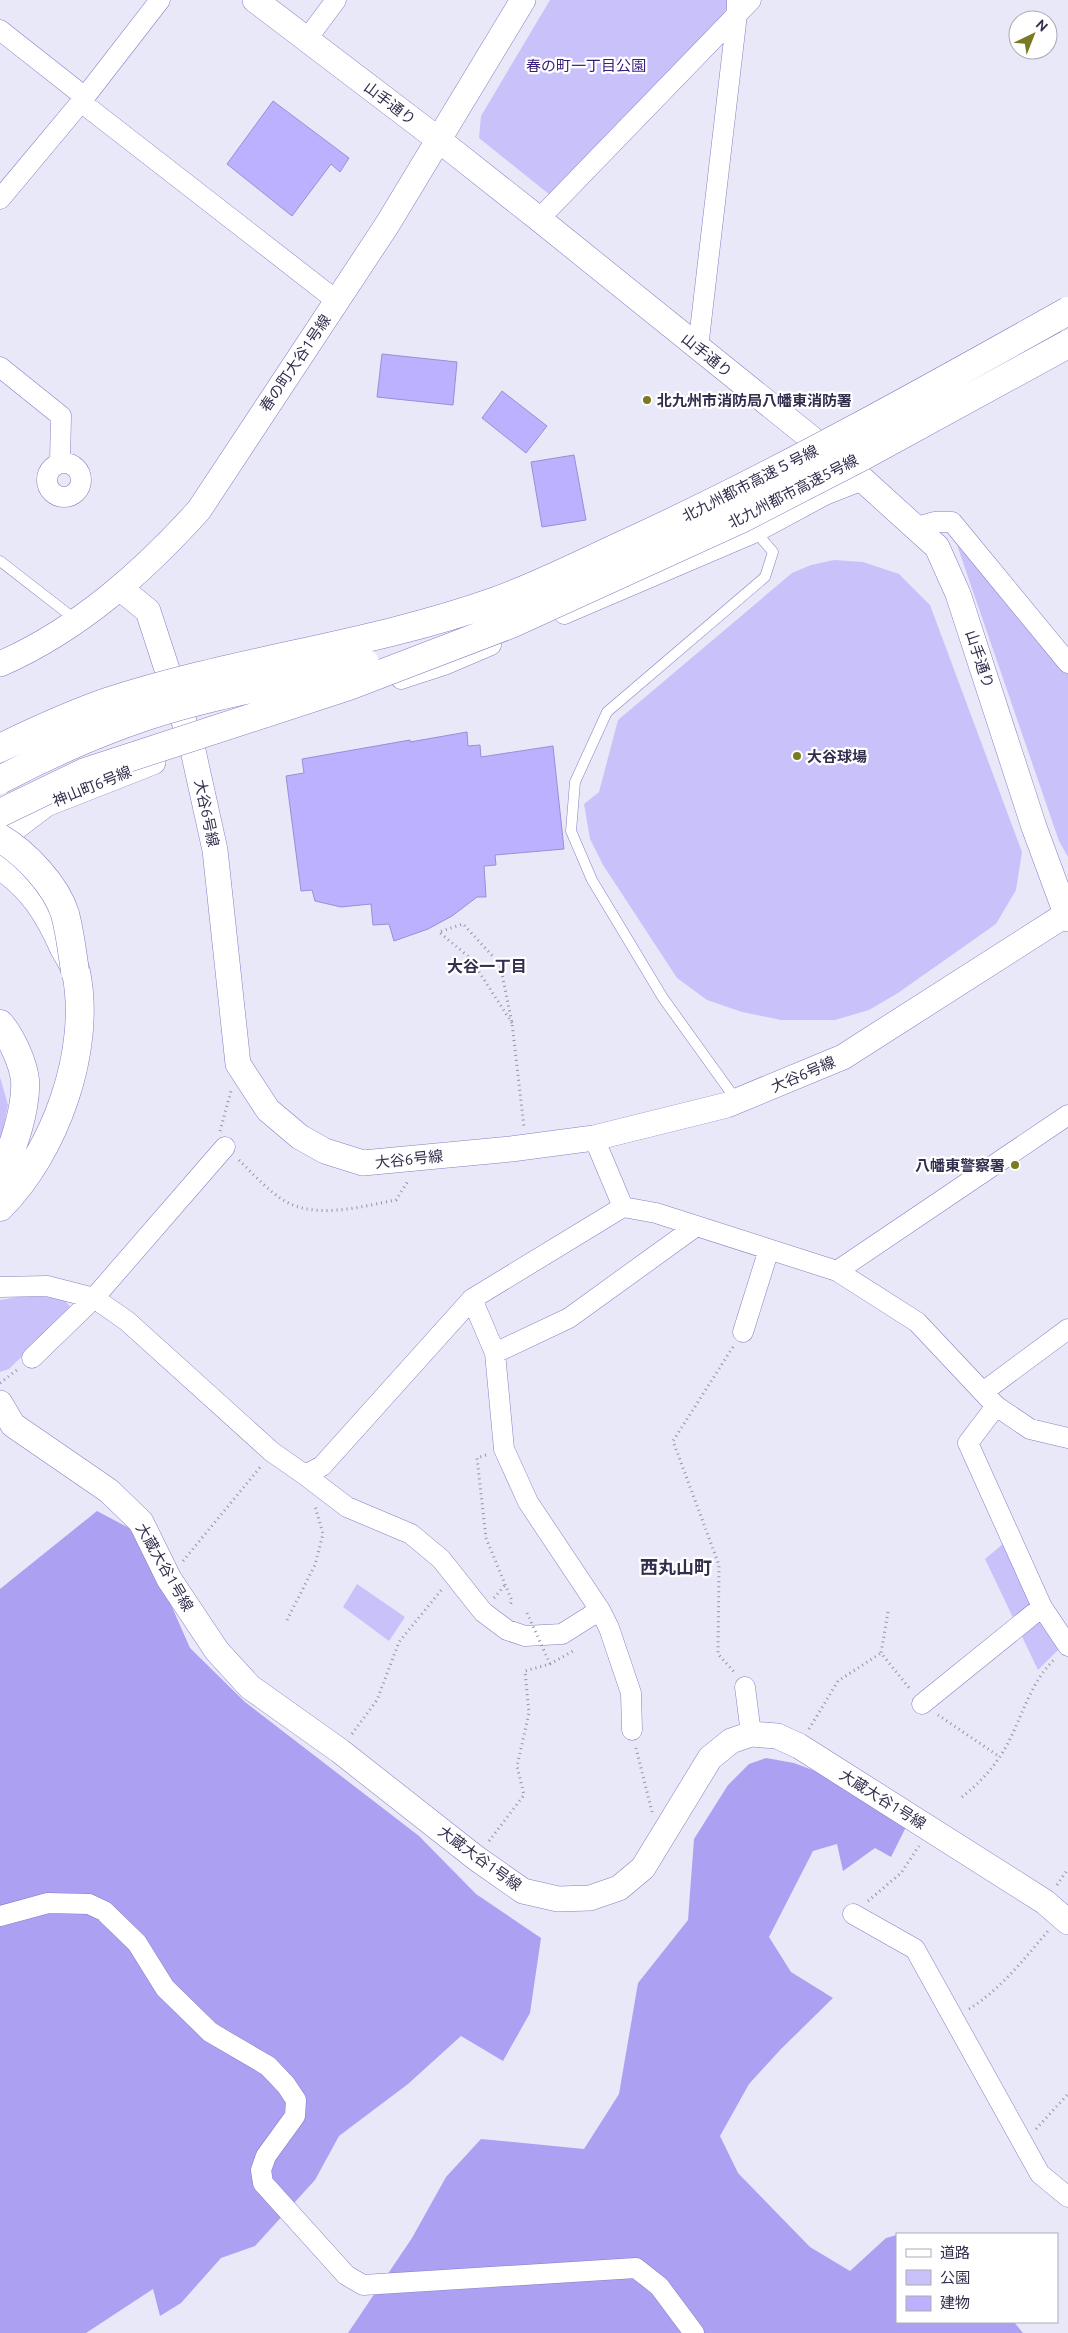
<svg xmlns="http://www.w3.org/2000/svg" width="1068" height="2333" font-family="Ubuntu,'Noto Sans JP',sans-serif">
<rect width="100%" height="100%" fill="#e9e8f8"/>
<!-- green -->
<path fill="#c9c2fa" d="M550 0H729V5L716 25 550 195 479 138 481 116Z
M957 545 1068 672V857L1059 841Z
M834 560 863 562 899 574 930 605 1022 852 1016 890 996 924 898 993 869 1010 835 1020H781L742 1012 707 1000 677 978 603 865 590 839 584 804 599 792 618 720 792 573 811 565Z
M0 1077 8 1105 0 1145Z
M24 1296 63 1298 71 1308 9 1369 0 1372V1300Z
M1004 1543 1061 1647 1038 1670 985 1559Z
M357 1584 405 1617 389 1641 343 1607Z"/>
<!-- forest -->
<path fill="#aca0f3" d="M97 1511 129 1528 157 1573 190 1648 245 1702 419 1836 476 1894 541 1938 530 2013 503 2061 461 2036 408 2084 339 2136 315 2180 255 2246 221 2258 181 2303 160 2316 153 2289 86 2333H0V1589Z
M766 1758 794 1763 836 1779 906 1827 891 1857 875 1848 843 1871 837 1844 813 1851 769 1937 791 1972 833 1998 781 2049 749 2084 720 2136 738 2173 810 2247 850 2271 886 2238 897 2235V2322H1014L1023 2333H348L412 2238 446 2177 481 2139 584 2149 619 2094 638 1983 688 1920 694 1839 728 1785 749 1764Z"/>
<!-- building -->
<path fill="#bbb1fe" stroke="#998ed8" d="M273 101 349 158 340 172 331 164 292 216 227 164Z
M382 354 457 362 453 405 377 397Z
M502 391 547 426 526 453 482 418Z
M574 455 586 520 542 527 531 462Z
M467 732 468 746 480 745 481 757 553 746 564 849 495 855 496 865 484 866 486 897H477L452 916 428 929 394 941 389 924 373 925 371 904 341 907 315 901 312 890 301 891 286 776 304 773 302 759 410 740V742Z"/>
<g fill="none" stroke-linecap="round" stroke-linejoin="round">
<defs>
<path id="service" d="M0 561 76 620
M737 1101 663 998 592 880 571 831 575 782 607 712 765 577 773 552 756 532"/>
<path id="minor" d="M0 30 85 97
M307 39 336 0
M81 102 337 301
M0 199 81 102 160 0
M539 219 751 0
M698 348 737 14V0
M0 367 61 416 60 463
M47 480a17 17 0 1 1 34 0a17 17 0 1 1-34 0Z
M917 527 934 522H952L1068 663
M564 614 756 532 825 495 863 480
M401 679 444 665 491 645
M594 1138 623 1207
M837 1271 1068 1115
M0 1287 47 1286 94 1298 127 1321 272 1452 305 1475 322 1466 472 1299 623 1207 656 1213 837 1271 917 1322 996 1406 1030 1429 1068 1438
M472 1299 495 1353 504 1449 528 1502 600 1610 609 1628 631 1693 632 1730
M743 1332 769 1249
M495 1353 569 1318 695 1227
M32 1358 94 1298 225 1147
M983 1392 1068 1329
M996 1406 968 1443 1042 1607 1068 1646
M305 1475 347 1507 411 1534 441 1559 483 1612 507 1630 525 1636 562 1634 600 1610
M745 1687 751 1734
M922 1704 1042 1607
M853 1914 915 1949 1040 2174 1068 2197
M0 1916 48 1903 89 1904 104 1911 137 1943 165 1988 210 2032 268 2066 286 2085 296 2100 295 2116 266 2156 261 2170 263 2183 346 2275 363 2285 636 2268 659 2286 694 2333"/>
<path id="tertiary" d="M255 0 439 140 539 219 863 480 937 547 958 594 1034 827 1068 919
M120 588 148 611 192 746 215 850 238 1064 268 1110 300 1137 325 1151 363 1163 511 1149 594 1138 727 1105 843 1057 1065 915
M0 664C78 630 143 572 199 510L387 225 523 0
M0 839 46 804 153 762
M0 1403 13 1425 109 1491 141 1522 169 1579 217 1651 250 1687 340 1751 476 1858 523 1891 558 1899 590 1898 619 1888 643 1868 710 1758 731 1741 751 1734 777 1736 799 1746 1045 1902 1068 1922"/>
<path id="motorway" d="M0 865C33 888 48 912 64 948 68 955 74 964 76 972 92 1050 55 1152 0 1207
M0 1024C11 1037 23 1062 25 1080 27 1105 13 1152 0 1173"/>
</defs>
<!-- service casing -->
<use href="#service" stroke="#887dc5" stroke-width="11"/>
<!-- minor casing -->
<use href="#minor" stroke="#887dc5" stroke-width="21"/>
<!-- tertiary casing -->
<use href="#tertiary" stroke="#887dc5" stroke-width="26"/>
<!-- motorway casing -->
<use href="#motorway" stroke="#887dc5" stroke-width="29"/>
<!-- path -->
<path stroke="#9492a9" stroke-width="3" stroke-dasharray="1 4" stroke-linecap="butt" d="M512 1023 470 958 439 932 463 924 500 964 512 1023 524 1127
M220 1131 231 1091
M239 1160C251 1172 263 1185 276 1195 308 1222 359 1207 396 1200L408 1181
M733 1347 673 1441 719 1565 718 1654 735 1673
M0 1383 17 1370
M486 1455 477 1458 486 1538 512 1601 509 1607
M183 1561 262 1465
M494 1598 505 1585
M888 1612 881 1653 910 1689
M287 1620 315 1565 323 1534 315 1506
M938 1715 1000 1757
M809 1729 838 1681 881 1653
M352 1734 377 1700 399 1642 443 1588
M636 1748 652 1812
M962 1797C976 1786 989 1773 999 1758 1021 1726 1027 1684 1056 1658
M489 1841 524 1795 517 1766 529 1713 525 1671 550 1664 573 1651
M1057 1885 1068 1869
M868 1901 901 1873 919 1846
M969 2009C1001 1989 1024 1959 1048 1931
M1036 2129 1068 2094"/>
<!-- service -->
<use href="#service" stroke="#fff" stroke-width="10"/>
<!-- minor -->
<use href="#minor" stroke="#fff" stroke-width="20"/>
<!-- tertiary -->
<use href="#tertiary" stroke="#fff" stroke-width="25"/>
<!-- motorway -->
<use href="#motorway" stroke="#fff" stroke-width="28"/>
<defs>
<path id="motorway-bridge" d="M0 748C35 731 70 715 107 702 235 660 370 646 496 601 545 583 593 558 640 537 786 469 927 390 1068 311
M0 780C47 755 96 733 147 716 218 693 293 681 365 663
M0 813 85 772 349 686 511 624 741 519 865 455 1068 344
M0 838C25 853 56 885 65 914 70 932 72 952 75 971"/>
</defs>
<!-- motorway-bridge casing -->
<use href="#motorway-bridge" stroke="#887dc5" stroke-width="29" stroke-linecap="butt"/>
<!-- path-bridge -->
<path stroke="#9492a9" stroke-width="3" stroke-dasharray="1 4" stroke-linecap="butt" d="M527 1613 550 1664"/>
<!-- motorway-bridge -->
<use href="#motorway-bridge" stroke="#fff" stroke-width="28"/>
</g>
<!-- markers -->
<g fill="#797a21" stroke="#fff" stroke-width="2">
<circle cx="647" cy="400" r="5"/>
<circle cx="797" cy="756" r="5"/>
<circle cx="1015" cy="1165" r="5"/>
</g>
<g text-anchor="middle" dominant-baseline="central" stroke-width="4.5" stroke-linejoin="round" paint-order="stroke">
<!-- park labels -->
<g font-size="15" fill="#391b7a" stroke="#fff">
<text x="586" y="65">春の町一丁目公園</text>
</g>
<!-- street labels -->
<g font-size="15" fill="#322e4d" stroke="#fff">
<text transform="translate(390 103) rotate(37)">山手通り</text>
<text transform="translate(707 355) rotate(39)">山手通り</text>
<text transform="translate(295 363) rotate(-56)">春の町大谷1号線</text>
<text transform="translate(750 483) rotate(-27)">北九州都市高速５号線</text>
<text transform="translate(793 491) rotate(-27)">北九州都市高速5号線</text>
<text transform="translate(980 659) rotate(72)">山手通り</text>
<text transform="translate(92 786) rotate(-22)">神山町6号線</text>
<text transform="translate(207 813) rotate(78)">大谷6号線</text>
<text transform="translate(803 1074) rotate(-23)">大谷6号線</text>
<text transform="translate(409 1159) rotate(-6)">大谷6号線</text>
<text transform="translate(165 1567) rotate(60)">大蔵大谷1号線</text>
<text transform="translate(883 1799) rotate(32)">大蔵大谷1号線</text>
<text transform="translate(480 1858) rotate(36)">大蔵大谷1号線</text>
</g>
<!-- poi labels -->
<g font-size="15" font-weight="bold" fill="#322e4d" stroke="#fff" text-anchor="start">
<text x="657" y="400">北九州市消防局八幡東消防署</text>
<text x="807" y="756">大谷球場</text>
<text x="1005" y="1165" text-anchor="end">八幡東警察署</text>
</g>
<!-- neighbourhood labels -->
<g font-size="16" font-weight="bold" fill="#322e4d" stroke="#fff">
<text x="487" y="966">大谷一丁目</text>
</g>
<!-- quarter labels -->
<g font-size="18" font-weight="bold" fill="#322e4d" stroke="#fff">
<text x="676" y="1567">西丸山町</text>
</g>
</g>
<!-- legend -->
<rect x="896" y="2233" width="162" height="90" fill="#ffffff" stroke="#adabb8"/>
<rect x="906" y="2249" width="25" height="8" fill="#ffffff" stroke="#adabb8"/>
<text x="940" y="2258" font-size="15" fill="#322e4d">道路</text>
<rect x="906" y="2270" width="25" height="15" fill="#c9c2fa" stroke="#adabb8"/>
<text x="940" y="2283" font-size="15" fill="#322e4d">公園</text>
<rect x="906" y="2296" width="25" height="15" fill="#bbb1fe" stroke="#adabb8"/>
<text x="940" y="2308" font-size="15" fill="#322e4d">建物</text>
<!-- north arrow -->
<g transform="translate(1033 35) rotate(43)"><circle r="24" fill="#ffffff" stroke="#adabb8"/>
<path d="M0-4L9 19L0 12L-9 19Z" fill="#797a21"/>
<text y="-8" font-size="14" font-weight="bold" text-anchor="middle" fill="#322e4d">N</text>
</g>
</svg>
